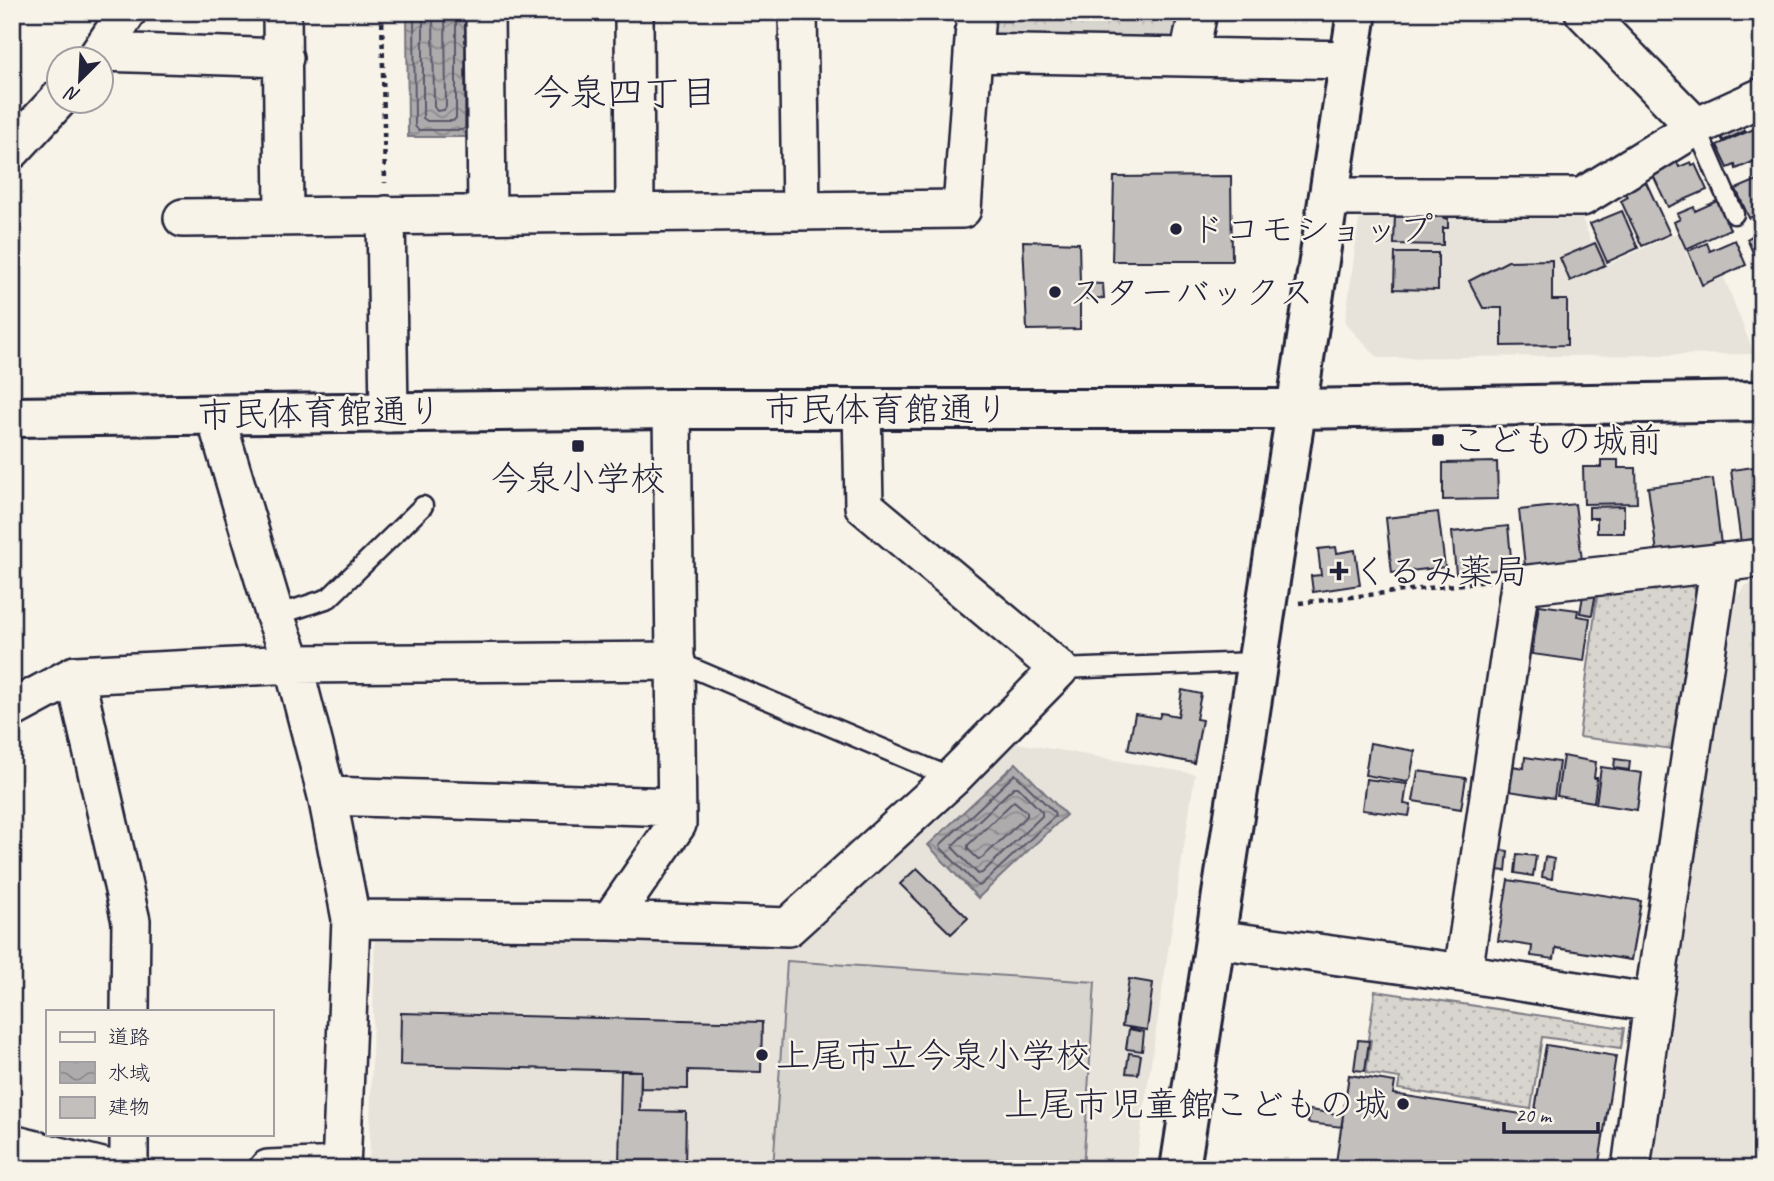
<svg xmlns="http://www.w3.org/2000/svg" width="1774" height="1181" font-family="Caveat,'Klee One',sans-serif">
<defs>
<pattern id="grass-dots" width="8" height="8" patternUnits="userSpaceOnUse" patternTransform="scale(1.75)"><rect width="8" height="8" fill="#d8d5cf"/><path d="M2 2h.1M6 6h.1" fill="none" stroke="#b9b7b3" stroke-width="1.8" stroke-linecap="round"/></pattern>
<pattern id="forest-crowns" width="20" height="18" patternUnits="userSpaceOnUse" patternTransform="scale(1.75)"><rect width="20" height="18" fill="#d8d5cf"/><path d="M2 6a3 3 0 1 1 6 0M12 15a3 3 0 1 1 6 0" fill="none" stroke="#b9b7b3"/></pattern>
<pattern id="water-waves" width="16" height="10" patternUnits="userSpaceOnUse" patternTransform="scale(1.75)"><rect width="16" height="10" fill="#aeabad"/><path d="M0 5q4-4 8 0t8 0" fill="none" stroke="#8d8b8e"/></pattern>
</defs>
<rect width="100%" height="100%" fill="#f7f3e8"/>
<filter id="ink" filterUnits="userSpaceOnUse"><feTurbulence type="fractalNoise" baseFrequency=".0143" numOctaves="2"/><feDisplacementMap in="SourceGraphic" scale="14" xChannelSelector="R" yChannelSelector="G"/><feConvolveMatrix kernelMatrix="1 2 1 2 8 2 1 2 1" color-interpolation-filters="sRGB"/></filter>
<g filter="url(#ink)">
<!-- built -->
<path fill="#e7e3db" d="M1373 210 1579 211 1591 241 1595 240 1607 265 1677 233 1701 286 1724 277 1754 354 1378 358 1345 323 1359 220Z
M1762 583V1169H1652L1730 605 1746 585Z
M1007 741 1195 774 1135 1169H369L375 934 794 941Z"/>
<!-- grass -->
<path fill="url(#grass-dots)" stroke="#7d7c85" stroke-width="2" d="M1684 579 1696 590 1672 749 1579 737 1598 589Z
M1375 991 1624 1028 1621 1048 1542 1037 1531 1109 1398 1089 1400 1078 1366 1073 1371 1040 1368 1039Z"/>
<!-- forest -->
<path fill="url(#forest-crowns)" stroke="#7d7c85" stroke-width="2" d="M988 12H1183L1180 30 1166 44 997 41 986 32Z"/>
<!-- pitch -->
<path fill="#d8d5cf" stroke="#7d7c85" stroke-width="2" d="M787 961 1095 982 1083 1169H773Z"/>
<!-- water -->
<path fill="url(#water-waves)" stroke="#76747f" stroke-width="2" d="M407 12H471L472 137H408Z
M1016 763 1066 815 978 898 928 845Z"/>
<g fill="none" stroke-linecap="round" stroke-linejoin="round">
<!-- shore -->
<path stroke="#5a5969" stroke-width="2" d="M414 12 415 126 418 130H462L465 128V12
M423 12V118L427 121H453L456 118V12
M433 12 434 107 437 111 444 110 446 107 445 12
M1015 774 1054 812 1055 816 981 885 978 886 941 848 940 845Z
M1014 787H1018L1042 812V816L982 873 978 874 953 848V845Z
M1014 801 1027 812V816L982 858 978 859 968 849V845Z"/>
</g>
<!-- building -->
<path fill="#c2bfbd" stroke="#22223b" stroke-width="2" d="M1739 119 1745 131 1723 141 1717 129Z
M1756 128 1762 141V158L1736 169 1735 165 1728 168 1717 145Z
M1676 160 1679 167 1691 162 1692 165 1695 164 1707 190 1668 207 1651 171Z
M1231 176 1232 261H1112L1114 177Z
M1762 178V213L1749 218 1736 189Z
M1646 182 1670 234 1642 246 1621 201 1628 197 1625 191Z
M1717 201 1730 229 1686 249 1674 222 1680 219 1677 214 1694 207 1695 211Z
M1622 211 1638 248 1607 262 1590 224Z
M1395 214 1445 215 1444 218 1448 219V228H1443V245L1394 244Z
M1762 230V260L1757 262 1747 239Z
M1735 240 1746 265 1702 285 1688 251 1707 243 1710 251Z
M1023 241 1079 243 1080 283 1103 284 1104 298 1080 299V329L1027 330Z
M1595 243 1605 265 1570 281 1560 258Z
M1395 253H1438V290L1394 289Z
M1552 260V300H1567V345L1502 346V308H1483L1469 281 1508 261Z
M1601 460H1618V468H1636L1637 503 1584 504 1583 467H1601Z
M1497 462 1498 499 1443 500V463Z
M1762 466V540L1741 543 1731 470Z
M1713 479 1721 545 1657 553 1648 487Z
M1575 504 1582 560 1525 566 1519 510Z
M1624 506V533H1597V518H1589V507Z
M1438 512 1445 567 1392 573 1386 518Z
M1508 526 1512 568 1456 574 1452 532Z
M1336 547 1337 553 1355 550 1360 585 1313 592 1311 576 1321 575 1318 549Z
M1584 590 1596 592 1592 615 1580 613Z
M1539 605 1578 610 1577 616 1590 618 1584 661 1532 654Z
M1182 690 1201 694 1196 719 1202 720 1194 763 1128 750 1135 714 1159 718 1161 713 1178 716Z
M1370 743 1415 751 1410 779 1407 782 1365 775Z
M1563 756 1596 762 1594 778H1597L1594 802 1557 796Z
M1525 757 1559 762 1554 798 1509 791 1512 766 1524 768Z
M1615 759 1630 761 1629 770 1614 768Z
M1601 767 1642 773 1637 810 1596 804Z
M1418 771 1466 778 1461 809 1413 801Z
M1366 779 1407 784 1404 804 1411 805 1409 816 1362 810Z
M1497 849 1508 851 1506 871 1495 870Z
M1517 854 1536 856 1533 876 1515 873Z
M1545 857 1554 859 1552 879 1542 877Z
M917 868 968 918 951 934 900 884Z
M1508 880 1641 901 1631 960 1556 948 1554 959 1531 956 1532 946 1498 941Z
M1129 979 1153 983 1147 1030 1122 1026Z
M401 1013 762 1022 761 1072 688 1070V1089L641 1088V1071L400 1065Z
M1129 1029 1144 1032 1142 1051 1126 1049Z
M1358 1040 1369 1041 1365 1071 1354 1070Z
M1546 1045 1616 1056 1598 1169H1335L1349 1075 1395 1082 1393 1094 1534 1116Z
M1129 1053 1141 1055 1138 1074 1126 1073Z
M621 1070 641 1071 640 1111 686 1112 685 1169H581V1166L619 1167Z
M1310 1110 1343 1115 1342 1127 1308 1123Z"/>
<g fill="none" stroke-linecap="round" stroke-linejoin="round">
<defs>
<path id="service" d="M1696 127 1734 214
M275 616 329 598 423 506
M676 661 952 778
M1059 669 1256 662"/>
<path id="minor" d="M282 12 284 217
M485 12 487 214
M634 12 635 212
M798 12 801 210
M1584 12 1696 127
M101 52 284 58
M973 53 1350 60
M1189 57 1198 12
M95 60 127 12
M12 150 60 98
M1328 197H1582L1696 127 1762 97
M386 215 389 413
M183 218 962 209 976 12
M215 415 275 616 293 664 327 796 351 919 341 1169
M75 675 131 921 130 1011
M12 709 75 675 293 664 676 661
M327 796 676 807
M351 919 610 921 788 927 952 778 1059 669 864 506 862 409
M610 921 677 824 672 409
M1215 939 1463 973 1653 1003
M1463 973 1520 585 1762 558
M12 1144 110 1169
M129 1169V1134
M268 1169 341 1166
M1631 1169 1653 1003 1720 562"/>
<path id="tertiary" d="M12 417 672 409H1296L1762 401
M1180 1169 1357 12"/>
</defs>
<!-- service casing -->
<use href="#service" stroke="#22223b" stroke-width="23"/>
<!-- minor casing -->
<use href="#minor" stroke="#22223b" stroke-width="42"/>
<!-- tertiary casing -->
<use href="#tertiary" stroke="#22223b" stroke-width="44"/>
<!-- path -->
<path stroke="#22223b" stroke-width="4.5" stroke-dasharray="5 5" stroke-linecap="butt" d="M382 12 385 183
M1299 603 1489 581"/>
<!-- service -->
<use href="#service" stroke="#f7f3e8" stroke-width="18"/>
<!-- minor -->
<use href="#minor" stroke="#f7f3e8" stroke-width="37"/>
<!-- tertiary -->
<use href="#tertiary" stroke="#f7f3e8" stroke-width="38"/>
</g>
</g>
<!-- markers -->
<g fill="#22223b" stroke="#f7f3e8" stroke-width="2.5">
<circle cx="1176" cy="229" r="7"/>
<circle cx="1055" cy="292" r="7"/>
<rect x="1431" y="433" width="14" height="14" rx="3.5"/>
<rect x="571" y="439" width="14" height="14" rx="3.5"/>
<path d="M1335.5 560.5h7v7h7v7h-7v7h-7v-7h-7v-7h7z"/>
<circle cx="762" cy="1055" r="7"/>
<circle cx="1403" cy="1104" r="7"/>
</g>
<g text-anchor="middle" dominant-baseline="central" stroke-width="5" stroke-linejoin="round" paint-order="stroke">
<!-- poi labels -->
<g font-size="35" fill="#22223b" stroke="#f7f3e8" text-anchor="start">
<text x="1190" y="229">ドコモショップ</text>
<text x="1069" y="292">スターバックス</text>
<text x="1452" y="440">こどもの城前</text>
<text x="578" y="478" text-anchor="middle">今泉小学校</text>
<text x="1353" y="571">くるみ薬局</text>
<text x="776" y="1055">上尾市立今泉小学校</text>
<text x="1389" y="1104" text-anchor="end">上尾市児童館こどもの城</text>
</g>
<!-- street labels -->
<g font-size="35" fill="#22223b" stroke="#f7f3e8">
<text x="887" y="409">市民体育館通り</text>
<text transform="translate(320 413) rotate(-1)">市民体育館通り</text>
</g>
<!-- neighbourhood labels -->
<g font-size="37" fill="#22223b" stroke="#f7f3e8">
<text x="625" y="92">今泉四丁目</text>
</g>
</g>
<!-- margin -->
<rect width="1774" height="1181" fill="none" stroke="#f7f3e8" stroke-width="42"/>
<rect x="21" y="21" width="1732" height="1139" fill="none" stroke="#22223b" stroke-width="2.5" filter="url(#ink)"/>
<!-- legend -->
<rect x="46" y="1010" width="228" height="126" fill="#f7f3e8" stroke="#a29fa3" stroke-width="2"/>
<rect x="60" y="1032" width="35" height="10" fill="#f7f3e8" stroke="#a29fa3" stroke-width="2"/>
<text x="108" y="1044" font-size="21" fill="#22223b">道路</text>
<rect x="60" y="1062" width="35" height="21" fill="url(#water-waves)" stroke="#a29fa3" stroke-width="2"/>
<text x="108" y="1080" font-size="21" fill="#22223b">水域</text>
<rect x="60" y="1097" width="35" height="21" fill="#c2bfbd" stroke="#a29fa3" stroke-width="2"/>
<text x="108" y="1114" font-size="21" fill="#22223b">建物</text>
<!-- north arrow -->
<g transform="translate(80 80) rotate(204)"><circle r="33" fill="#f7f3e8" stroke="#a29fa3" stroke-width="2"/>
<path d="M0-5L12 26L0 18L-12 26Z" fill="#22223b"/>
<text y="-10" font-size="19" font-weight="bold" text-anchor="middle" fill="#22223b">N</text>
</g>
<!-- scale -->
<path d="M1504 1122v10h94v-10" fill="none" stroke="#22223b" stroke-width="3.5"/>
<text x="1515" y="1122" font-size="21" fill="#22223b" stroke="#f7f3e8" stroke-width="5" paint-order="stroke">20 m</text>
</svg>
